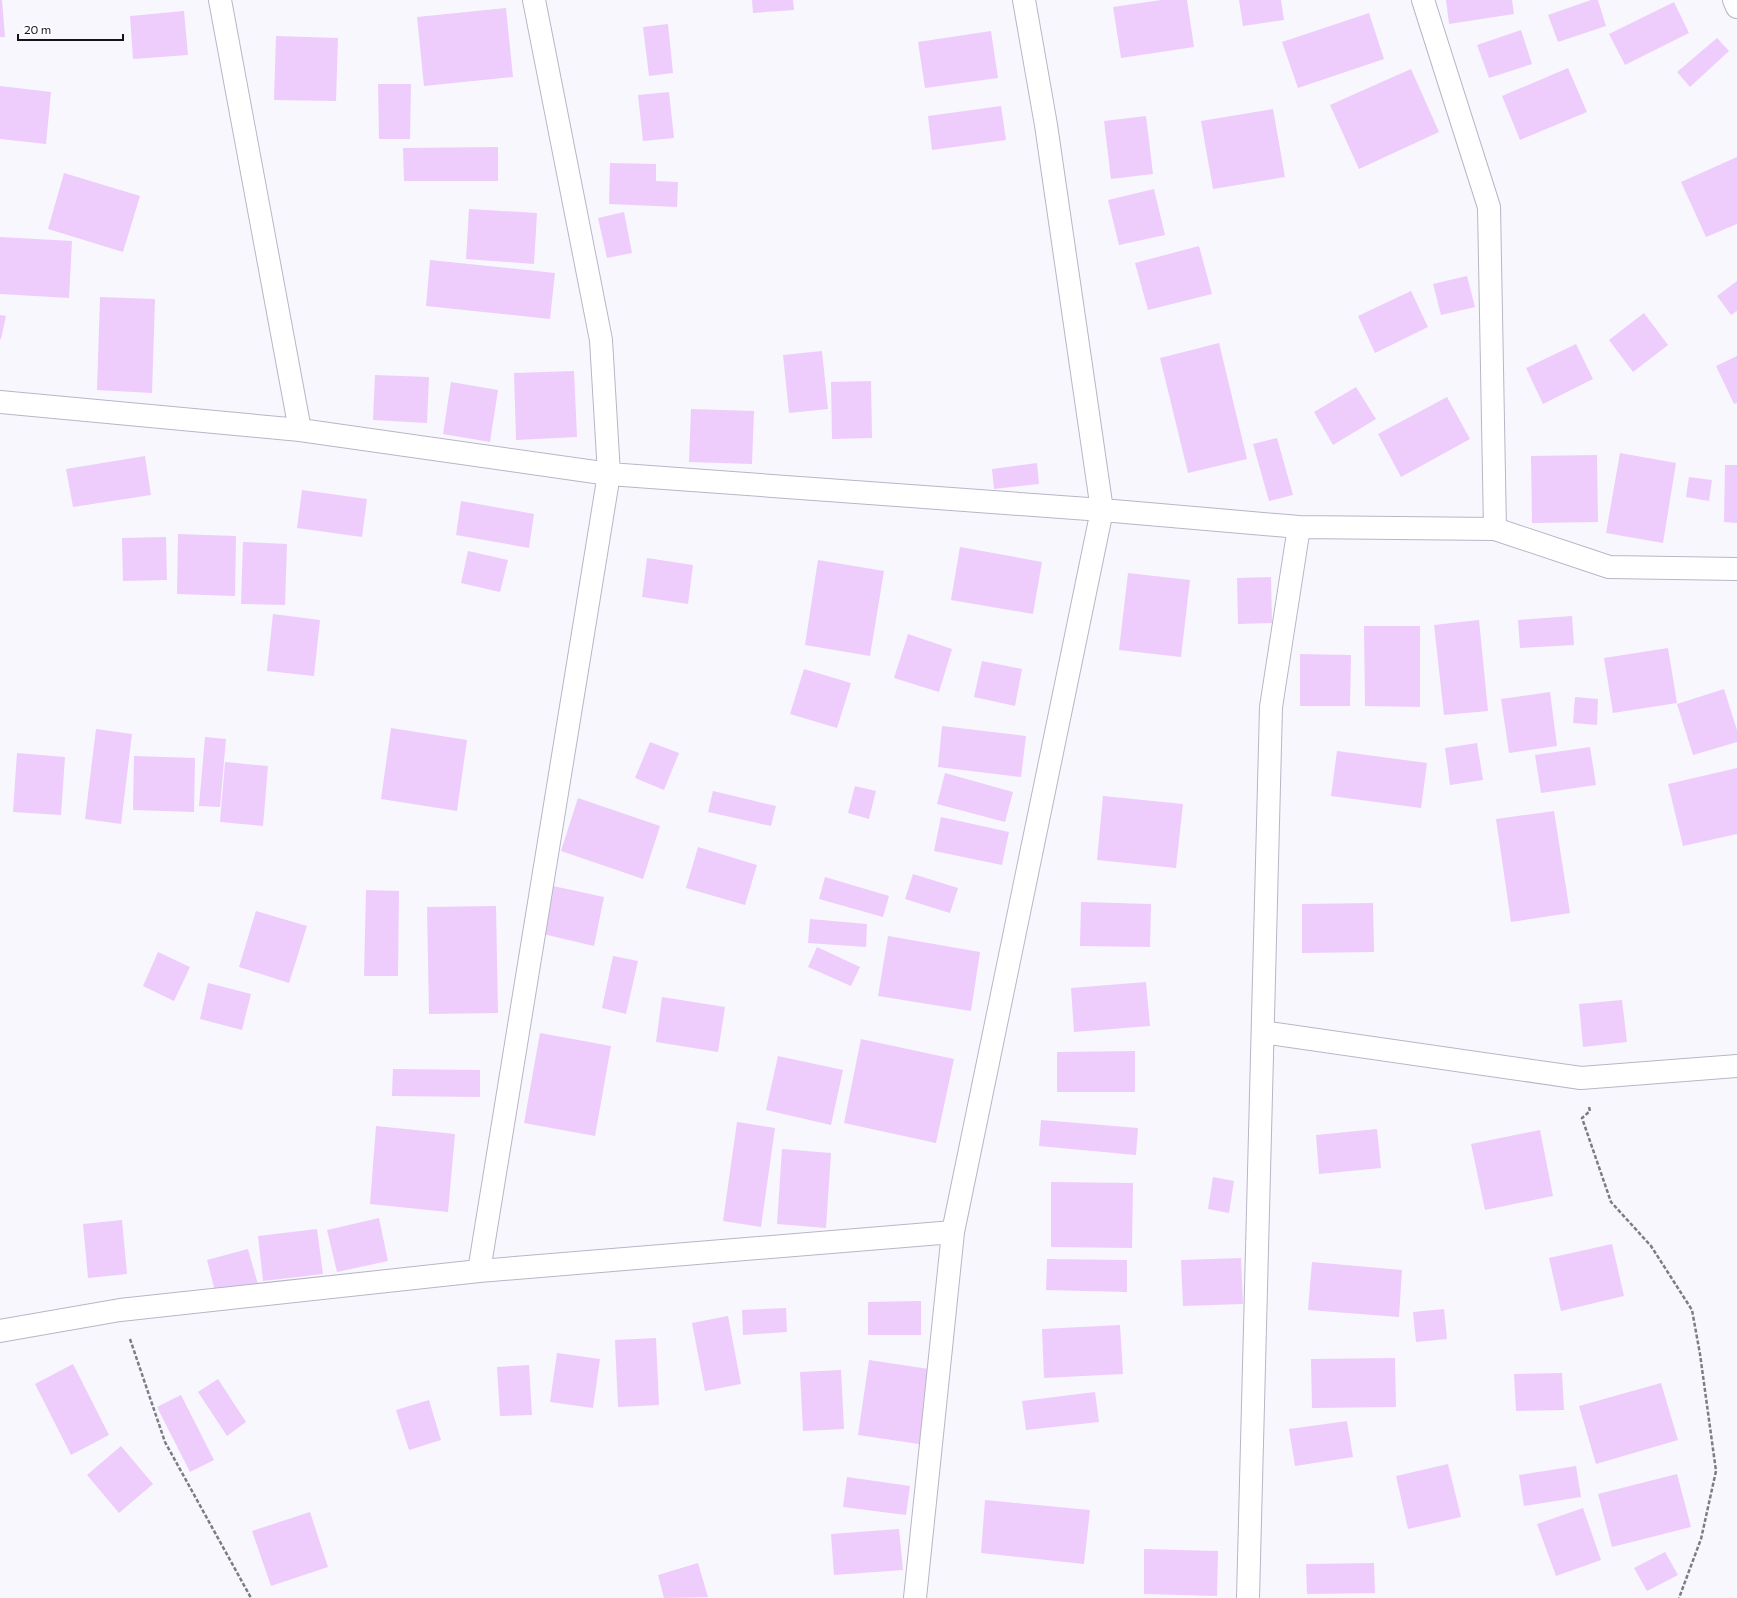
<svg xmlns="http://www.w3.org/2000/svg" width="1737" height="1598" font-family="Commissioner,sans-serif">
<rect width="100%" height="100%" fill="#f8f7fd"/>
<!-- building -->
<path fill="#eecdfc" d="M0 0H2L5 37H0Z
M752 0H793L794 10 753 13Z
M1161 0H1187L1194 47 1121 58 1113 7Z
M1239 0H1281L1284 20 1243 26Z
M1446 0H1512L1514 14 1449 24Z
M1591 0H1598L1606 26 1558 42 1548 15Z
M1674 2 1689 33 1625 65 1609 34Z
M506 8 513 77 424 86 417 17Z
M184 11 188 55 133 59 130 16Z
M1369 13 1384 59 1298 88 1282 42Z
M668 24 673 73 649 76 643 27Z
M1521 30 1532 64 1489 78 1477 45Z
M991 31 998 78 925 88 918 42Z
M276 36 338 38 336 101 274 100Z
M1717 38 1729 51 1690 87 1677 72Z
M1568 68 1587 112 1520 140 1502 96Z
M1411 69 1439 132 1359 169 1330 105Z
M378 84H411L410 139H379Z
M0 86 51 92 46 144 0 139Z
M669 92 674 138 643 141 638 95Z
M1001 106 1006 140 932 150 928 116Z
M1273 109 1285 177 1213 189 1201 121Z
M1146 116 1153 174 1111 179 1104 121Z
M498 147V181H404L403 148Z
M1737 157V224L1706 237 1681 182Z
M610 163 656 164V181L678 182 677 207 609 204Z
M64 173 140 196 123 252 48 229Z
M1154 189 1165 235 1119 245 1108 200Z
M469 209 537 213 534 264 466 259Z
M624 212 632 253 607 258 598 218Z
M0 237 72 241 69 298 0 294Z
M1199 246 1212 294 1148 310 1135 263Z
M430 260 555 273 550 319 426 306Z
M1467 276 1475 307 1441 315 1433 284Z
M1737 281V311L1731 315 1717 296Z
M1411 291 1428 327 1375 353 1358 316Z
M100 297 155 299 152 393 97 390Z
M1644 313 1668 345 1633 372 1609 340Z
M0 315 6 316 1 339H0Z
M1219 343 1247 459 1188 473 1160 358Z
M1576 344 1593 379 1543 404 1526 368Z
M822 351 828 409 789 413 783 355Z
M1737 356V403L1734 404 1716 366Z
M574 371 577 437 516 440 514 373Z
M375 375 429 377 427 423 373 420Z
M871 381 872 438 832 439 831 382Z
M451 382 498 390 490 442 443 434Z
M1356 387 1376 419 1333 445 1314 412Z
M1447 397 1470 439 1401 477 1378 434Z
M691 409 754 411 752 464 689 462Z
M1277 438 1293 495 1269 501 1253 444Z
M1620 453 1676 463 1663 543 1606 533Z
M1597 455 1598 522 1532 523 1531 456Z
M145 456 151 495 73 507 66 469Z
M1037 463 1039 484 994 489 992 469Z
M1725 465H1737V523L1724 522Z
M1689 477 1712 480 1709 501 1686 497Z
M302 490 367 499 362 537 297 528Z
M461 501 534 514 529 548 456 535Z
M178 534 236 536 235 596 177 594Z
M166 537 167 580 123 581 122 538Z
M243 542 287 544 285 605 241 604Z
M960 547 1042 562 1033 614 951 600Z
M468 551 508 560 500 592 461 583Z
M647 558 693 565 688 604 642 597Z
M818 560 884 571 870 656 805 645Z
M1128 573 1190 580 1181 657 1119 650Z
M1271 577 1272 623 1238 624 1237 578Z
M273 614 320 620 314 676 267 671Z
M1572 616 1574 645 1520 648 1518 620Z
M1479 620 1488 711 1444 715 1434 625Z
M1364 626H1420V707L1365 706Z
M908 634 952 649 939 692 894 678Z
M1668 648 1677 703 1613 713 1604 658Z
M1300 654 1351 655 1350 706H1300Z
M982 661 1022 669 1015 706 974 697Z
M804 669 851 683 837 728 790 714Z
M1724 689 1737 730V742L1693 755 1677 704Z
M1550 692 1557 746 1509 753 1501 699Z
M1575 697 1598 699 1597 725 1573 723Z
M942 726 1026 736 1021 777 938 767Z
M391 728 467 740 457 811 381 799Z
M96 729 132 734 121 824 85 819Z
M205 737 226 739 220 807 199 806Z
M650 742 679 753 664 790 635 778Z
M1477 743 1483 780 1450 785 1445 748Z
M1590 747 1596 785 1541 793 1535 755Z
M1337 751 1427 763 1421 808 1331 796Z
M17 753 65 757 61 815 13 812Z
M134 756 195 758 194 812 133 810Z
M225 762 268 766 263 826 220 822Z
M1737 768V834L1683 846 1668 784Z
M945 773 1013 792 1005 822 937 804Z
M855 786 876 791 869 819 848 813Z
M713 791 776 806 771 826 708 812Z
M1103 796 1183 804 1176 868 1097 860Z
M578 798 660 826 643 879 561 851Z
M1554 811 1570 913 1511 922 1496 819Z
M941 817 1009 832 1002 865 934 851Z
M698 847 757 865 745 905 686 888Z
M913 874 958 888 950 913 905 899Z
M825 877 889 896 883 917 819 899Z
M553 886 604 897 594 946 543 934Z
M366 890 399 891 398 976H364Z
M1081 902 1151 904 1150 947 1080 946Z
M1373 903 1374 952 1302 953V904Z
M496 906 498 1013 429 1014 427 907Z
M256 911 307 926 289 983 239 967Z
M810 919 867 924 866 947 808 943Z
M888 936 980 952 971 1011 878 996Z
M817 947 860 967 851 986 808 967Z
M158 952 190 967 174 1001 143 986Z
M613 956 638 961 626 1014 602 1008Z
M1146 982 1150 1026 1074 1032 1071 988Z
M208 983 251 994 242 1030 200 1019Z
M662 997 725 1007 718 1052 656 1042Z
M1622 1000 1627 1042 1583 1047 1579 1004Z
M540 1033 611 1046 595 1136 524 1123Z
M861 1039 954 1059 936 1143 844 1123Z
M1135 1051V1092H1057V1052Z
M778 1056 843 1070 831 1125 766 1110Z
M393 1069 480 1070V1097L392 1096Z
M1041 1120 1138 1128 1136 1155 1039 1146Z
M737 1122 775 1128 761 1227 723 1221Z
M376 1126 455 1134 448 1212 370 1204Z
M1377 1129 1381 1168 1319 1174 1316 1135Z
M1540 1130 1553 1196 1485 1210 1471 1144Z
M782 1149 831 1153 826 1228 777 1224Z
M1213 1177 1234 1181 1229 1213 1208 1209Z
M1051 1182 1133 1183 1132 1248 1051 1247Z
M379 1218 388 1261 337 1272 327 1230Z
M122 1220 127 1274 88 1278 83 1224Z
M317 1229 323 1274 263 1281 258 1236Z
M1612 1244 1624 1296 1561 1311 1549 1258Z
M248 1249 259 1288 217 1299 207 1260Z
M1241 1258 1243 1304 1183 1306 1181 1260Z
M1047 1259 1127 1260V1292L1046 1290Z
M1312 1262 1402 1270 1399 1317 1308 1310Z
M921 1301V1335H868V1302Z
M786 1308 787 1332 743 1335 742 1310Z
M1444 1309 1447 1339 1416 1342 1413 1312Z
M728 1316 741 1384 705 1391 692 1323Z
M1120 1325 1123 1374 1044 1378 1042 1329Z
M656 1338 659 1405 618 1407 615 1340Z
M557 1353 600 1359 593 1408 550 1402Z
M1395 1358 1396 1407 1312 1408 1311 1359Z
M869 1360 929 1369 919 1444 858 1435Z
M73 1364 109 1435 71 1455 35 1384Z
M529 1365 532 1415 500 1416 497 1367Z
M841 1370 844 1429 803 1431 800 1372Z
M1562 1373 1564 1410 1516 1411 1514 1374Z
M218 1379 246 1422 227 1436 198 1392Z
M1661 1383 1678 1440 1596 1464 1579 1406Z
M1095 1392 1099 1422 1026 1430 1022 1401Z
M181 1395 214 1460 190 1472 157 1407Z
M429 1400 441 1440 409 1450 396 1410Z
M1347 1421 1353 1457 1295 1466 1289 1429Z
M121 1446 153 1484 119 1513 87 1475Z
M1448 1464 1461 1517 1408 1529 1396 1476Z
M1576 1466 1581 1497 1524 1506 1519 1475Z
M1677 1474 1691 1527 1612 1547 1598 1494Z
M847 1477 910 1486 906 1515 843 1507Z
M985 1500 1090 1510 1084 1564 981 1553Z
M1583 1508 1601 1560 1556 1576 1537 1524Z
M310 1512 328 1567 271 1586 252 1531Z
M899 1529 903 1570 834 1575 831 1534Z
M1144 1549 1218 1551 1217 1596 1144 1594Z
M1665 1552 1678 1575 1647 1591 1634 1568Z
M698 1563 708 1597 664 1598 658 1575Z
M1374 1563 1375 1593 1307 1594 1306 1564Z"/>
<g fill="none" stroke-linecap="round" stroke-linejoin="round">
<defs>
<path id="street" d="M220 0 300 430
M1423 0 1489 207 1495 529
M1734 0 1737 7
M0 402 300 430 609 474 1102 510 1299 527 1495 529 1609 567 1737 569
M1263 1032 1581 1078 1737 1066
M479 1271 609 474 601 340 534 0
M0 1331 120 1310 479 1271 953 1232
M915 1598 953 1232 1102 510 1046 125 1024 0
M1248 1598 1271 707 1299 527"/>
</defs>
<!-- street casing -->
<use href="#street" stroke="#b9b5c6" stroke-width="24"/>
<!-- path -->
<path stroke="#7d7c82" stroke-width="2.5" stroke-dasharray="4 2" stroke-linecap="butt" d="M1589 1107 1590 1111 1582 1118 1611 1202 1651 1246 1692 1310 1700 1354 1716 1471 1701 1539 1679 1598
M130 1339 165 1442 251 1598"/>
<!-- street -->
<use href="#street" stroke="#fff" stroke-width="22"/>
</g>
<!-- scale -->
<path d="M18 34v6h105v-6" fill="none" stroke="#16141a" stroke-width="2"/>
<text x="24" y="34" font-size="12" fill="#16141a" stroke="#ffffff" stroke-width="3" paint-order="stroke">20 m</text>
</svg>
